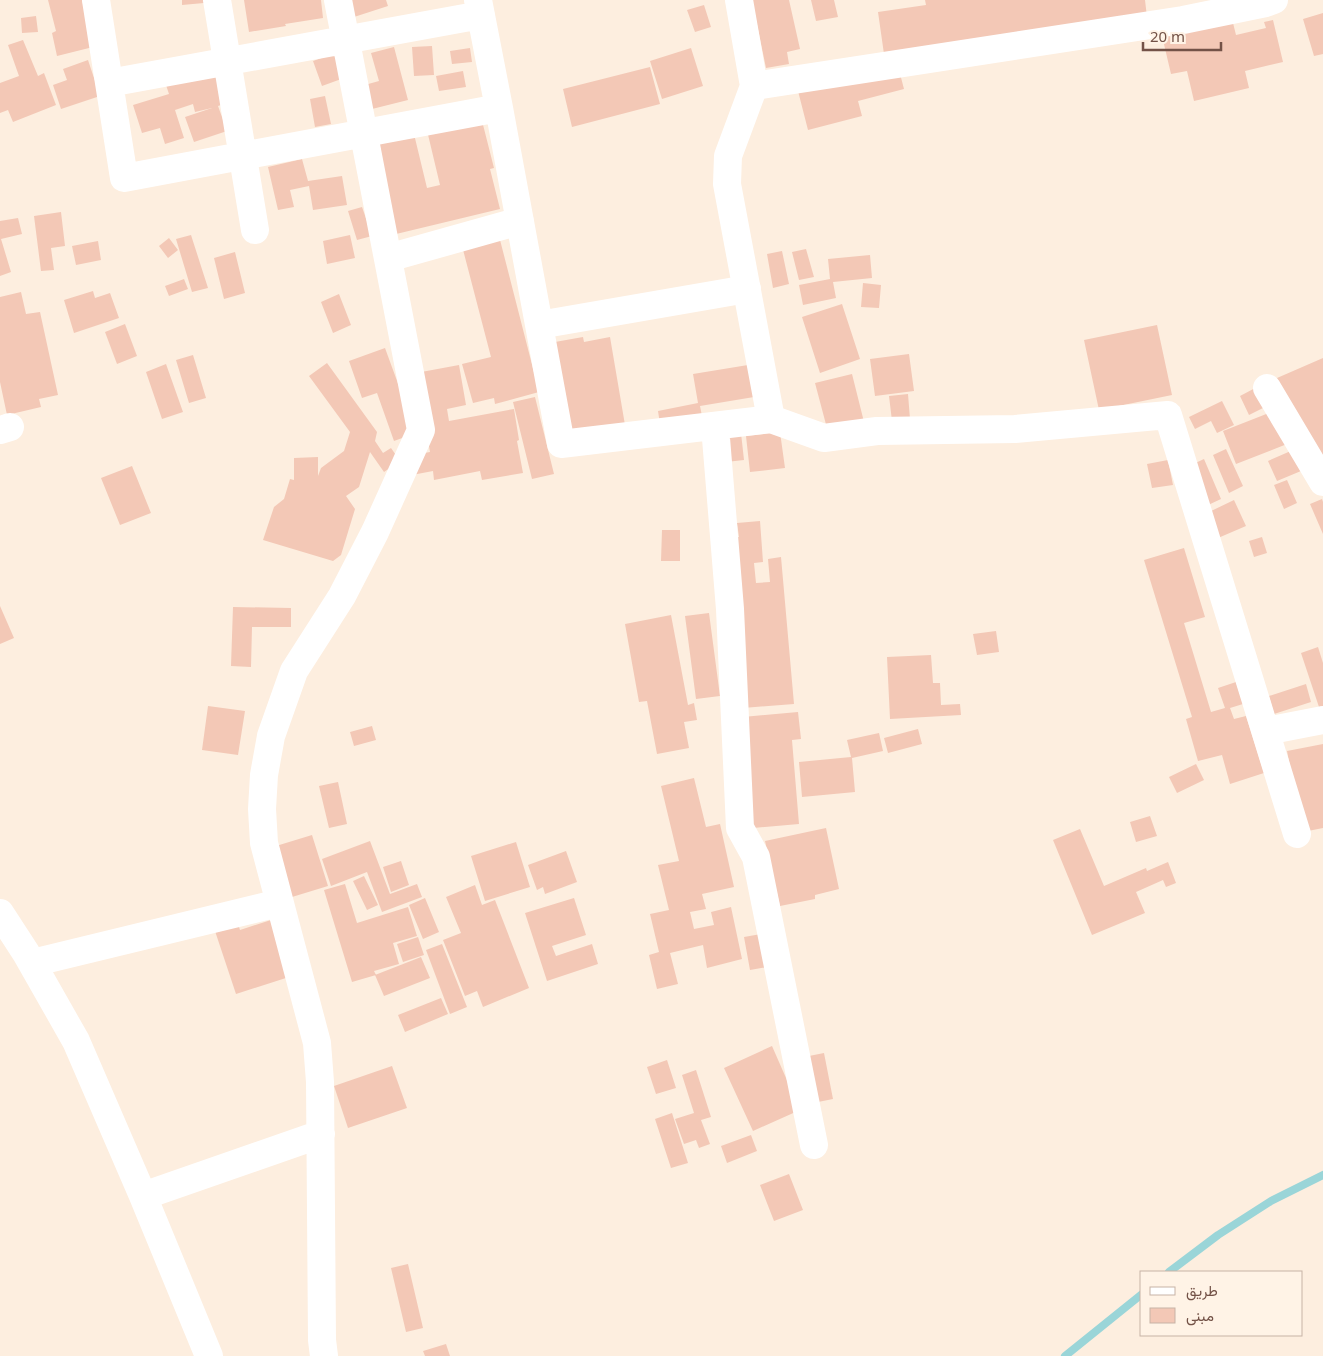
<svg xmlns="http://www.w3.org/2000/svg" width="1323" height="1356" font-family="'Noto Sans',Vazirmatn,sans-serif">
<rect width="100%" height="100%" fill="#fdeedf"/>
<g fill="none" stroke-linecap="round" stroke-linejoin="round">
<!-- stream -->
<path stroke="#9ad5d8" stroke-width="8" d="M1169 1272 1218 1235 1271 1201 1323 1175
M1065 1356 1142 1294"/>
</g>
<!-- building -->
<path fill="#f3c8b6" d="M48 0H82L93 47 57 56 52 33 56 31Z
M182 0H204V3L182 5Z
M244 0H321L323 18 285 24 286 26 249 32Z
M349 0H386L388 6 354 17Z
M752 0H789L800 49 787 52 789 64 766 68Z
M811 0H834L838 17 816 21Z
M925 0H1145L1147 17 884 54 878 12 926 5Z
M704 5 711 27 695 32 687 10Z
M1229 7 1236 35 1266 28 1264 22 1273 20 1283 62 1245 71 1249 88 1194 101 1187 71 1171 74 1159 23Z
M1323 13V54L1314 56 1303 19Z
M36 16 38 32 22 33 21 18Z
M23 40 38 76 44 73 56 105 13 122 8 110 0 113V83L19 76 8 45Z
M432 46 434 75 414 76 412 47Z
M394 47 408 100 368 110 361 86 379 81 371 53Z
M470 48 472 62 452 64 450 51Z
M691 48 703 86 662 99 650 61Z
M336 53 344 78 322 86 313 61Z
M88 60 100 96 61 109 53 85 67 80 63 69Z
M898 66 904 89 858 101 862 116 808 130 798 91Z
M650 67 660 104 572 127 563 89Z
M214 70 224 104 218 106 227 131 194 142 185 117 212 108 195 112 193 104 175 110 184 138 165 144 160 128 142 133 133 105 169 94 166 85Z
M463 71 466 87 439 91 436 76Z
M325 96 331 124 315 127 310 99Z
M479 109 494 168 490 169 500 209 392 235 370 145 414 134 427 188 440 185 425 122Z
M302 159 308 181 342 176 347 205 313 210 309 186 290 190 294 207 278 210 268 167Z
M362 207 372 236 357 240 348 211Z
M61 212 65 246 51 248 54 270 41 271 34 216Z
M18 218 22 234 1 239 11 272 0 276V221Z
M498 232 539 392 495 404 494 398 473 403 462 364 491 357 461 242Z
M191 235 208 288 192 292 176 239Z
M350 235 355 258 327 264 323 241Z
M169 238 178 250 168 258 159 246Z
M98 241 101 260 76 265 72 246Z
M806 249 814 277 799 280 792 252Z
M782 251 789 284 773 288 767 254Z
M235 252 245 293 224 299 214 258Z
M870 255 872 278 833 282 836 298 803 305 799 285 830 279 828 259Z
M184 279 188 289 169 296 165 286Z
M863 283 881 285 879 308 861 307Z
M93 291 95 298 110 293 119 318 74 333 64 300Z
M21 292 26 314 40 312 58 395 39 399 41 407 7 415 0 382V297Z
M339 294 351 325 333 333 321 302Z
M842 304 860 359 820 373 802 317Z
M125 324 137 356 117 364 105 332Z
M1157 325 1172 395 1099 410 1084 340Z
M583 337 584 342 610 337 625 425 571 434 555 342Z
M385 348 416 433 394 441 377 393 362 398 349 361Z
M909 354 914 391 875 396 870 359Z
M193 355 206 398 189 403 176 360Z
M1323 358V471L1319 472 1277 378Z
M327 363 377 432 375 441 383 453 391 448 400 461 384 472 370 452 359 487 346 496 355 509 341 555 333 561 263 540 274 507 284 499 290 479 294 480V458L318 457V476L321 468 344 451 350 432 309 376Z
M166 364 183 412 162 419 146 372Z
M459 365 466 405 447 409 449 421 514 409 519 440 517 441 523 473 482 480 480 471 434 480 433 471 412 475 408 456 430 452 416 373Z
M748 365 754 397 700 406 702 416 660 424 658 411 698 403 693 374Z
M852 374 864 422 828 432 815 383Z
M1259 386 1269 405 1249 415 1240 396Z
M908 394 910 419 892 421 889 396Z
M535 397 554 474 532 479 513 402Z
M1222 401 1234 425 1217 433 1211 421 1195 429 1189 417Z
M1274 411 1287 444 1236 464 1223 431Z
M780 432 785 468 750 472 746 436Z
M741 433 744 460 726 462 723 435Z
M1226 449 1243 486 1229 493 1213 455Z
M1293 450 1301 471 1277 481 1268 461Z
M1204 459 1221 499 1206 506 1189 466Z
M1168 460 1173 485 1152 488 1147 464Z
M132 466 151 513 120 525 101 478Z
M1287 480 1297 503 1284 509 1274 485Z
M1322 499 1323 502V534L1310 504Z
M1234 500 1246 526 1218 538 1207 513Z
M760 521 763 562 754 563 756 583 770 582 768 559 781 557 794 704 743 708 736 537H739L737 523Z
M662 530H680V561H661Z
M1262 537 1267 553 1254 557 1249 541Z
M1184 548 1205 617 1184 623 1211 712 1225 708 1218 688 1236 682 1243 704 1230 708 1234 719 1246 716 1264 773 1230 784 1222 755 1198 761 1186 719 1192 717 1144 560Z
M0 606 14 638 0 644Z
M233 607 291 608V627H252L251 667 231 666Z
M709 613 720 696 696 699 685 616Z
M671 615 688 705 694 703 697 720 684 722 689 748 657 754 647 701 639 702 625 624Z
M996 631 999 652 977 655 973 634Z
M1318 647 1323 663V706L1319 707 1301 653Z
M931 655 933 683H940L941 705 960 704 961 715 890 719 887 657Z
M1306 684 1311 702 1274 714 1269 696Z
M208 706 245 711 238 755 202 750Z
M798 712 801 739 792 740 799 824 753 828 743 717Z
M372 726 376 740 354 746 350 732Z
M918 729 922 744 888 753 884 738Z
M879 733 883 751 852 758 855 792 802 797 799 762 851 757 847 740Z
M1323 744V828L1303 832 1287 751Z
M1196 764 1204 780 1177 793 1169 777Z
M694 778 706 827 720 824 734 887 702 894 706 909 690 912 694 929 714 925 711 912 731 907 742 959 707 968 703 945 670 953 678 984 657 989 649 955 659 952 650 914 669 910 658 865 679 861 661 786Z
M338 782 347 824 329 828 319 786Z
M1150 816 1157 836 1136 842 1130 822Z
M826 828 839 889 815 895V899L780 906 765 841Z
M1080 829 1104 886 1146 868 1147 871 1168 862 1176 883 1166 887 1163 880 1136 892 1145 913 1092 935 1053 840Z
M312 835 328 886 292 897 276 846Z
M370 841 390 894 417 884 422 897 382 912 367 872 331 886 322 859Z
M516 842 530 887 485 901 471 856Z
M566 851 577 882 545 894 543 887 537 890 528 865Z
M401 861 409 885 391 892 383 867Z
M364 876 378 905 367 910 353 881Z
M345 884 357 923 408 907 417 936 393 943 399 964 374 971 376 975 352 982 324 890Z
M475 885 482 905 495 900 529 988 483 1007 477 991 465 996 443 940 461 933 446 897Z
M425 898 439 932 423 939 409 905Z
M574 898 586 935 552 946 556 956 592 944 598 964 547 981 525 913Z
M233 909 240 930 271 920 289 977 236 994 210 916Z
M761 934 767 967 750 970 744 937Z
M418 937 424 955 403 962 397 944Z
M442 944 467 1007 450 1014 426 950Z
M421 957 430 978 384 996 375 975Z
M441 998 448 1014 405 1032 398 1015Z
M772 1046 800 1110 753 1131 724 1068Z
M824 1053 833 1099 813 1103 804 1057Z
M667 1060 676 1088 656 1094 647 1067Z
M392 1066 407 1108 348 1128 334 1086Z
M696 1070 711 1117 701 1120 710 1144 699 1148 696 1140 684 1144 675 1119 694 1113 682 1075Z
M672 1113 688 1163 671 1168 655 1119Z
M751 1135 757 1151 727 1163 721 1146Z
M789 1174 803 1210 774 1221 760 1185Z
M408 1264 423 1328 406 1332 391 1268Z
M446 1344 450 1356H425L423 1351Z"/>
<g fill="none" stroke-linecap="round" stroke-linejoin="round">
<!-- minor -->
<path stroke="#fff" stroke-width="28" d="M96 0 124 178 499 108
M217 0 255 230
M478 0 499 108 561 444 771 419 824 438 877 431 1015 429 1168 415 1297 834
M109 83 481 15
M754 86 1183 20 1266 3 1274 0
M388 258 520 221
M539 325 747 289
M1267 388 1323 482
M715 426 730 609 740 828 756 857 814 1145
M0 430 10 427
M1266 731 1323 720
M0 913 26 953 76 1041 143 1196 209 1356
M32 963 279 903
M143 1196 321 1134
M324 1356 322 1340 320 1082 317 1043 264 843 262 809 264 775 271 736 294 671 342 596 375 532 421 430 338 0"/>
<!-- tertiary -->
<path stroke="#fff" stroke-width="28" d="M739 0 754 86 728 156 727 184 771 419"/>
</g>
<!-- legend -->
<rect x="1140" y="1271" width="162" height="65" fill="#fff3e6" stroke="#c7b3a6"/>
<rect x="1150" y="1287" width="25" height="8" fill="#ffffff" stroke="#c7b3a6"/>
<text x="1186" y="1296" font-size="15" fill="#735247">طريق</text>
<rect x="1150" y="1308" width="25" height="15" fill="#f3c8b6" stroke="#c7b3a6"/>
<text x="1186" y="1321" font-size="15" fill="#735247">مبنى</text>
<!-- scale -->
<path d="M1143 42v8h78v-8" fill="none" stroke="#735247" stroke-width="2.5"/>
<text x="1150" y="42" font-size="15" fill="#735247" stroke="#fff3e6" stroke-width="4" paint-order="stroke">20 m</text>
</svg>
